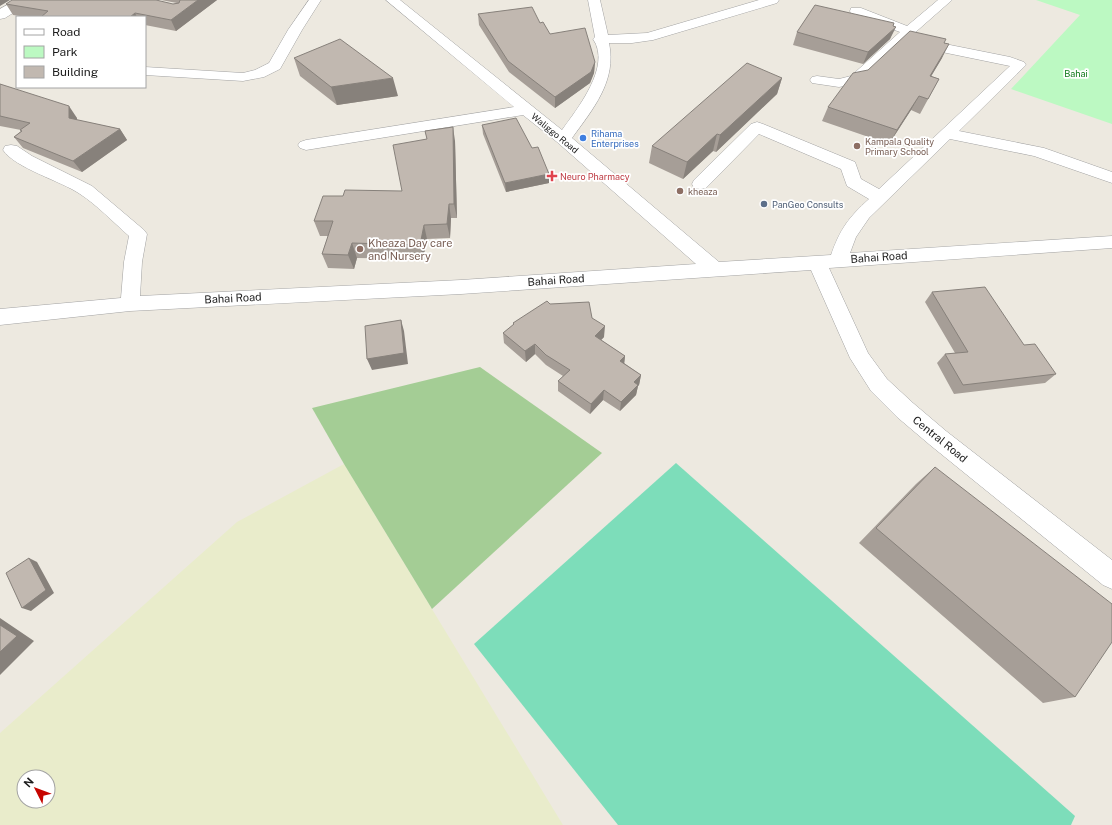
<svg xmlns="http://www.w3.org/2000/svg" width="1112" height="825" font-family="'Public Sans',sans-serif">
<rect width="100%" height="100%" fill="#ede9e0"/>
<!-- farmland -->
<path fill="#e9eccb" fill-rule="evenodd" d="M344 464 563 825H0V733L237 522ZM24 777H48V801H24Z"/>
<!-- forest -->
<path fill="#a4cd95" d="M480 367 602 453 432 609 344 464 312 408Z"/>
<!-- park -->
<path fill="#bcf9c2" d="M1036 0H1112V124L1011 89 1080 15Z"/>
<!-- pitch -->
<path fill="#7dddba" d="M676 463 1075 816 1071 825H618L474 644Z"/>
<g fill="none" stroke-linecap="round" stroke-linejoin="round">
<defs>
<path id="minor" d="M16 0H31L29 3 5 18 0 19V9Z
M309 0H321L302 30 280 69 264 77 243 81 145 75V67L243 73 255 70 269 63 288 30Z
M386 0H400L562 130C577 109 612 66 593 39L595 37 588 0H600L608 35 647 33 759 0H779L777 3 653 40 632 43H609C617 81 593 109 572 138L719 262 831 255C840 229 849 217 869 199L847 186 841 169 759 134 706 188 700 189 694 188 692 184 694 180 751 124 757 122 763 124 855 162 861 179 879 189 1010 66 903 44 861 83 839 87 812 83 810 80 812 77 817 76 839 79 851 76 900 32 851 14 850 11 851 8H861L907 26 938 0H952L910 37 1010 57 1024 62 1026 65 959 131 1044 148 1112 172V183L1034 156 950 139 869 218 856 237 850 253 1112 236V248L829 268 868 353 887 379 913 403 946 431 1112 560V589L1103 585 930 445 897 417 871 391 850 358 811 270 461 294 130 311 0 325V309L121 298 124 262 129 236C113 222 97 205 80 194 61 181 15 168 3 150L5 146 11 145 17 146 32 156 92 186 144 230 147 234 142 262 140 296 461 280 696 264 557 142 523 115 306 150 300 148 298 145 300 142 306 140 514 107Z"/>
</defs>
<!-- minor casing -->
<use href="#minor" stroke="#a2a2a2" stroke-width="1"/>
<!-- minor -->
<use href="#minor" fill="#fff" fill-rule="evenodd"/>
</g>
<!-- wall -->
<path fill="#a69e97" d="M161 0H217L176 31 145 25V17H27L13 15 6 4H173L177 3Z
M478 14 540 23 550 34 595 62 594 73 590 83 555 108 509 72 479 25Z
M893 26 890 39 863 64 793 45 797 32Z
M944 43 942 58 931 76 939 79 920 114 911 110 889 144 822 121 828 107 868 70Z
M294 58 398 96 337 105 300 76Z
M782 78 777 94 716 152 713 151 683 179 649 163 652 146Z
M0 84 77 118V120L120 129 127 140 82 172 23 148 14 137 21 131V130L0 126Z
M482 125 532 148 549 174V183L506 192 483 134Z
M425 131 455 141 457 218H451L450 238 427 239 423 259 357 258 354 269 328 268 322 254 328 236H320L314 221 343 196 402 191 427 139Z
M932 292 1024 345 1056 374 1045 383 954 394 937 363 945 354 955 353 925 302Z
M550 304 592 318 604 337 601 340 625 356 624 363 641 375 639 385 638 386 636 395 620 411 603 400 590 414 558 391V381L563 376 546 365 535 354 526 362 504 343 503 333 513 325V323Z
M935 467 1075 697 1043 703 859 543 916 484Z"/>
<!-- shaded-wall -->
<path fill="#87817b" d="M0 0H10L0 6Z
M198 0H217L176 31 171 20Z
M135 13 137 17H130Z
M896 27 890 39 863 64 868 52Z
M949 44 942 58 923 90 930 76Z
M595 62 594 73 590 83 555 108V97Z
M393 78 398 96 337 105 331 87Z
M782 78 777 94 716 152 720 135Z
M919 96 911 110 889 144 897 130Z
M69 106 77 118V129L69 118Z
M453 127 455 141 457 218 454 204Z
M120 129 127 140 82 172 73 161Z
M717 134 713 151 683 179 687 162Z
M549 174V183L506 192 505 183Z
M449 204 451 218 450 238 447 224Z
M424 225 427 239 423 259 420 245Z
M352 243 357 258 354 269 348 255Z
M401 320 404 331 408 364 372 370 367 359Z
M605 326 604 337 594 347 595 336Z
M535 344V354L526 362 525 351Z
M625 356 624 366 620 361Z
M641 375 639 385 638 386 636 395 620 411 621 402 634 382Z
M604 390 603 400 590 414 591 404Z
M29 558 37 562 54 593 31 611 22 608Z
M0 618 34 641 0 675Z"/>
<!-- building -->
<path fill="#c1b8b0" stroke="#87817b" d="M12 0H156L173 4 179 3 180 0H198L171 20 135 13 130 17H41L48 11 6 4Z
M815 5 894 23 893 26 896 27 868 52 797 32Z
M532 7 540 23 543 22 550 34 585 28 595 62 591 72 555 97 508 61 478 14Z
M910 31 946 39 944 43 949 44 930 76 939 79 928 99 919 96 897 130 828 107 853 73 868 70Z
M340 39 393 78 331 87 294 58Z
M747 63 782 78 720 135 717 134 687 162 652 146Z
M0 84 69 106V118L120 129 73 161 14 137 22 131 20 130 30 123 0 116Z
M516 118 532 148 538 147 549 174 505 183 482 125Z
M453 127 454 204H449L447 224 424 225 420 245 352 243 348 255 322 254 333 221H314L323 196H343L345 190 402 191 393 145 427 139 425 131Z
M985 287 1024 345 1035 344 1056 374 963 385 945 354 968 352 932 292Z
M547 301 550 304 589 302 592 318 605 326 595 336 625 356 620 361 641 375 634 382 638 385 621 402 604 390 591 404 558 381 570 370 546 355 535 344 525 351 503 333 514 324 513 323Z
M401 320 404 353 367 359 365 326Z
M935 467 1112 604V642L1075 697 876 528Z
M29 558 46 590 22 608 6 573Z
M0 625 17 636 0 652Z"/>
<!-- markers -->
<circle fill="#3f7fe0" stroke="#fff" stroke-width="1.5" cx="583" cy="138" r="4"/>
<g fill="#8d6e63" stroke="#fff" stroke-width="1.5">
<circle cx="857" cy="146" r="4"/>
<circle cx="680" cy="191" r="4"/>
<circle cx="360" cy="249" r="4"/>
</g>
<path fill="#e0444e" stroke="#fff" stroke-width="1.5" d="M550 170h4v4h4v4h-4v4h-4v-4h-4v-4h4z"/>
<circle fill="#5c6f8a" stroke="#fff" stroke-width="1.5" cx="764" cy="204" r="4"/>
<g text-anchor="middle" dominant-baseline="central" stroke-width="3.5" stroke-linejoin="round" paint-order="stroke">
<!-- far-park labels -->
<g font-size="9" fill="#0b7716" stroke="#fff">
<text x="1076" y="73">Bahai</text>
</g>
<!-- far-street labels -->
<g font-size="9" fill="#1b1b1b" stroke="#fff">
<text transform="translate(555 133) rotate(39)">Waliggo Road</text>
</g>
<!-- far-shop labels -->
<g font-size="9" fill="#366cbe" stroke="#fff" text-anchor="start">
<text x="591" y="133">Rihama<tspan x="591" dy="10">Enterprises</tspan></text>
</g>
<!-- far-education labels -->
<g font-size="9" fill="#785e54" stroke="#fff" text-anchor="start">
<text x="865" y="141">Kampala Quality<tspan x="865" dy="10">Primary School</tspan></text>
<text x="688" y="191">kheaza</text>
</g>
<!-- far-health labels -->
<g font-size="9" fill="#be3a42" stroke="#fff" text-anchor="start">
<text x="560" y="176">Neuro Pharmacy</text>
</g>
<!-- far-service labels -->
<g font-size="9" fill="#4e5e75" stroke="#fff" text-anchor="start">
<text x="772" y="204">PanGeo Consults</text>
</g>
<!-- education labels -->
<g font-size="11" fill="#785e54" stroke="#fff" text-anchor="start">
<text x="368" y="243">Kheaza Day care<tspan x="368" dy="13">and Nursery</tspan></text>
</g>
<!-- street labels -->
<g font-size="11" fill="#1b1b1b" stroke="#fff">
<text transform="translate(879 257) rotate(-4)">Bahai Road</text>
<text transform="translate(556 280) rotate(-4)">Bahai Road</text>
<text transform="translate(233 298) rotate(-3)">Bahai Road</text>
<text transform="translate(940 439) rotate(39)">Central Road</text>
</g>
</g>
<!-- legend -->
<rect x="16" y="16" width="130" height="72" fill="#ffffff" stroke="#a4a4a4"/>
<rect x="24" y="29" width="20" height="6" fill="#ffffff" stroke="#a4a4a4"/>
<text x="52" y="36" font-size="12" fill="#1b1b1b">Road</text>
<rect x="24" y="46" width="20" height="12" fill="#bcf9c2" stroke="#a4a4a4"/>
<text x="52" y="56" font-size="12" fill="#1b1b1b">Park</text>
<rect x="24" y="66" width="20" height="12" fill="#c1b8b0" stroke="#a4a4a4"/>
<text x="52" y="76" font-size="12" fill="#1b1b1b">Building</text>
<!-- north arrow -->
<g transform="translate(36 789) rotate(312)"><circle r="19" fill="#ffffff" stroke="#a4a4a4"/>
<path d="M0-3L7 15L0 10L-7 15Z" fill="#c60500"/>
<text y="-6" font-size="11" font-weight="bold" text-anchor="middle" fill="#1b1b1b">N</text>
</g>
</svg>
